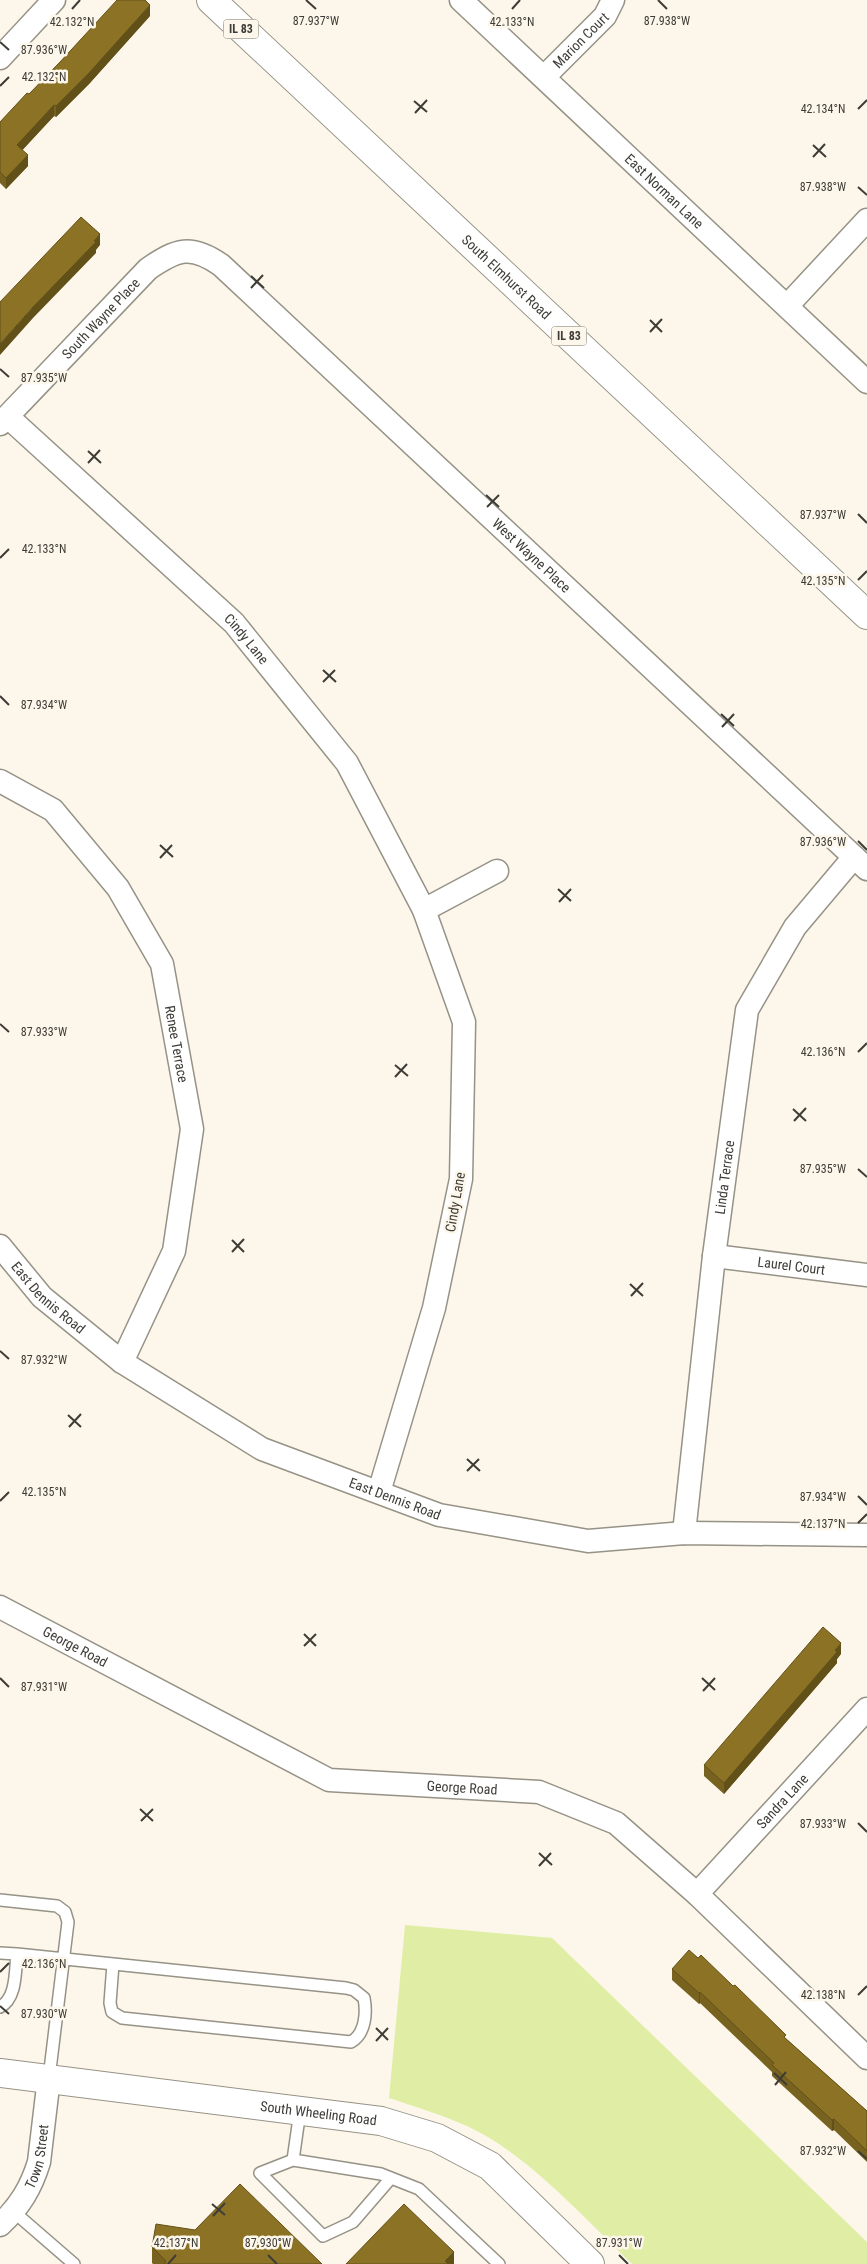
<svg xmlns="http://www.w3.org/2000/svg" width="867" height="2264" font-family="'Roboto Condensed',sans-serif">
<rect width="100%" height="100%" fill="#fcf7ea"/>
<!-- green -->
<path fill="#e0eea5" d="M405 1925 552 1938 867 2242V2264H632C585 2219 527 2154 469 2127 443 2115 416 2107 389 2098Z"/>
<g fill="none" stroke-linecap="round" stroke-linejoin="round">
<defs>
<path id="service" d="M0 1900 57 1906 65 1912 68 1922 49 2078
M0 1953 17 1954
M0 2007C17 1998 15 1971 17 1954L346 1988 354 1990 364 1998C367 2014 365 2034 351 2042L122 2018 112 2012 110 2003 113 1964
M300 2111 293 2160 381 2174 419 2189 499 2264
M293 2160 260 2173 323 2236 353 2222 391 2178
M14 2212 74 2264"/>
<g id="minor">
<path id="s1" d="M461 0 867 382"/>
<path d="M0 58 54 0"/>
<path id="s2" d="M544 77 605 16 613 0"/>
<path d="M787 306 867 220"/>
<path id="s3" d="M8 417 234 623 347 763 424 910 464 1022 461 1179 434 1308 379 1492"/>
<path id="s4" d="M0 424 148 269C177 249 191 244 221 265L867 869"/>
<path id="s5" d="M0 781 53 810 118 888 162 964 192 1129 174 1251 122 1362"/>
<path d="M424 910 497 871"/>
<path id="s6" d="M0 1246 42 1297 122 1362 262 1449 439 1515 588 1541 684 1533 867 1535"/>
<path id="s7" d="M714 1256 867 1275"/>
<path id="s8" d="M684 1533 714 1256 747 1010 795 927 854 857"/>
<path id="s9" d="M0 1607 329 1780 539 1792 616 1823 697 1894 867 2058"/>
<path id="s10" d="M697 1894 867 1709"/>
<path id="s11" d="M0 2225C20 2206 31 2188 39 2162L49 2078"/>
</g>
<g id="secondary">
<path id="s12" d="M0 2073 381 2121 437 2138 490 2166 590 2264"/>
</g>
<g id="primary">
<path id="s13" d="M211 0 867 615"/>
</g>
</defs>
<!-- service casing -->
<use href="#service" stroke="#969286" stroke-width="14"/>
<!-- minor casing -->
<use href="#minor" stroke="#969286" stroke-width="25"/>
<!-- secondary casing -->
<use href="#secondary" stroke="#969286" stroke-width="30"/>
<!-- primary casing -->
<use href="#primary" stroke="#969286" stroke-width="30"/>
<!-- service -->
<use href="#service" stroke="#fff" stroke-width="11"/>
<!-- minor -->
<use href="#minor" stroke="#fff" stroke-width="22"/>
<!-- secondary -->
<use href="#secondary" stroke="#fff" stroke-width="28"/>
<!-- primary -->
<use href="#primary" stroke="#fff" stroke-width="28"/>
</g>
<!-- wall -->
<path fill="#78621f" d="M150 16 89 84 56 117 54 116 22 150 28 166 6 189 0 183V122L29 94Z
M841 1654 837 1659V1663L724 1794 704 1776V1765Z
M672 1969 786 2039 867 2111V2162L834 2130 832 2131 772 2076V2072L700 2003 699 2004 672 1980Z
M152 2247 322 2264H153L152 2263Z"/>
<!-- shaded-wall -->
<path fill="#625019" d="M150 5V16L89 84 56 117V106Z
M54 105V116L17 156V145Z
M28 155V166L6 189V178Z
M100 234V245L96 250V253L33 318 0 355V344L33 307Z
M841 1643V1654L837 1659V1663L724 1794V1783Z
M700 1992V2003L699 2004V1993Z
M834 2119V2130L832 2131V2120Z
M454 2252V2264H445V2261Z"/>
<!-- building -->
<path fill="#8c7224" stroke="#625019" d="M117 0H145L150 5 89 73 56 106 54 105 17 145 28 155 6 178 0 172V122L27 93 29 94 60 62Z
M81 217 100 234 94 241 96 242 33 307 0 344V302Z
M823 1627 841 1643 835 1650 837 1652 724 1783 704 1765Z
M689 1950 698 1958 701 1955 733 1986 735 1985 786 2035 784 2037 867 2111V2151L834 2119 832 2120 772 2065 774 2063 700 1992 699 1993 672 1969Z
M240 2184 322 2264H164L166 2261 152 2247 156 2224 195 2230Z
M404 2204 454 2252 445 2261 448 2264H346Z"/>
<!-- ticks -->
<path fill="none" stroke="#3e3c37" stroke-width="2" d="M306 0 316 9M658 0 667 9M72 9 80 0M512 9 520 0M0 42 9 50M0 86 9 77M414 101 427 112M858 109 867 100M415 113 427 100M813 145 826 157M813 157 825 144M858 187 867 195M251 276 264 288M251 288 263 275M650 320 662 332M650 332 662 319M0 369 9 377M88 451 101 463M88 463 100 450M486 495 499 507M487 507 499 495M858 514 867 523M0 558 9 549M858 580 867 571M323 670 336 682M323 682 335 670M0 696 9 705M721 714 734 726M722 727 734 714M858 841 867 850M160 845 173 857M160 858 172 845M558 889 571 901M559 902 571 889M0 1024 9 1032M858 1052 867 1043M395 1065 408 1076M395 1077 407 1064M793 1109 806 1121M794 1121 806 1108M858 1169 867 1177M232 1240 244 1252M232 1252 244 1239M630 1284 643 1296M631 1296 643 1283M0 1351 9 1359M68 1415 81 1427M69 1427 81 1414M467 1459 480 1471M467 1471 479 1459M858 1496 867 1505M0 1501 9 1492M858 1523 867 1514M304 1634 316 1646M304 1646 316 1634M0 1678 9 1687M702 1678 715 1690M703 1691 715 1678M140 1809 153 1821M141 1821 153 1809M858 1823 867 1832M539 1853 552 1865M539 1866 551 1853M0 1972 9 1963M858 1995 867 1986M0 2006 9 2014M376 2028 388 2040M376 2041 388 2028M774 2073 787 2085M775 2085 786 2072M858 2151 867 2159M212 2204 225 2215M213 2216 225 2203M268 2255 277 2264M619 2255 628 2264M168 2264 176 2255"/>
<g text-anchor="middle" dominant-baseline="central" stroke-width="5" stroke-linejoin="round" paint-order="stroke">
<!-- shield labels -->
<g fill="#fcf7ea" stroke="#77746d" stroke-width="1">
<rect x="223.5" y="19.5" width="35" height="19" rx="4"/>
<rect x="551.5" y="326.5" width="35" height="19" rx="4"/>
</g>
<g font-size="12" font-weight="bold" fill="#3e3c37">
<text x="241" y="29">IL 83</text>
<text x="569" y="336">IL 83</text>
</g>
<!-- street labels -->
<g font-size="14" fill="#3e3c37" stroke="#fcf7ea">
<text stroke="none"><textPath href="#s2" startOffset="52">Marion Court</textPath></text>
<text stroke="none"><textPath href="#s1" startOffset="279">East Norman Lane</textPath></text>
<text stroke="none"><textPath href="#s13" startOffset="405">South Elmhurst Road</textPath></text>
<text stroke="none"><textPath href="#s4" startOffset="146">South Wayne Place</textPath></text>
<text stroke="none"><textPath href="#s4" startOffset="720">West Wayne Place</textPath></text>
<text stroke="none"><textPath href="#s3" startOffset="326">Cindy Lane</textPath></text>
<text stroke="none"><textPath href="#s5" startOffset="331">Renee Terrace</textPath></text>
<text stroke="none"><textPath href="#s8" startOffset="358">Linda Terrace</textPath></text>
<text transform="translate(455 1202) rotate(-80)">Cindy Lane</text>
<text stroke="none"><textPath href="#s7" startOffset="78">Laurel Court</textPath></text>
<text stroke="none"><textPath href="#s6" startOffset="71">East Dennis Road</textPath></text>
<text stroke="none"><textPath href="#s6" startOffset="476">East Dennis Road</textPath></text>
<text stroke="none"><textPath href="#s9" startOffset="85">George Road</textPath></text>
<text stroke="none"><textPath href="#s9" startOffset="505">George Road</textPath></text>
<text stroke="none"><textPath href="#s10" startOffset="126">Sandra Lane</textPath></text>
<text stroke="none"><textPath href="#s12" startOffset="321">South Wheeling Road</textPath></text>
<text stroke="none"><textPath href="#s11" startOffset="80">Town Street</textPath></text>
</g>
</g>
<g font-size="12" text-anchor="middle" fill="#3e3c37" stroke="#fcf7ea" stroke-width="5" stroke-linejoin="round" paint-order="stroke">
<text x="667" y="25">87.938°W</text>
<text x="316" y="25">87.937°W</text>
<text x="72" y="26">42.132°N</text>
<text x="512" y="26">42.133°N</text>
<text x="44" y="54">87.936°W</text>
<text x="44" y="81">42.132°N</text>
<text x="823" y="113">42.134°N</text>
<text x="823" y="191">87.938°W</text>
<text x="44" y="382">87.935°W</text>
<text x="823" y="519">87.937°W</text>
<text x="44" y="553">42.133°N</text>
<text x="823" y="585">42.135°N</text>
<text x="44" y="709">87.934°W</text>
<text x="823" y="846">87.936°W</text>
<text x="44" y="1036">87.933°W</text>
<text x="823" y="1056">42.136°N</text>
<text x="823" y="1173">87.935°W</text>
<text x="44" y="1364">87.932°W</text>
<text x="44" y="1496">42.135°N</text>
<text x="823" y="1501">87.934°W</text>
<text x="823" y="1528">42.137°N</text>
<text x="44" y="1691">87.931°W</text>
<text x="823" y="1828">87.933°W</text>
<text x="44" y="1968">42.136°N</text>
<text x="823" y="1999">42.138°N</text>
<text x="44" y="2018">87.930°W</text>
<text x="823" y="2155">87.932°W</text>
<text x="176" y="2247">42.137°N</text>
<text x="268" y="2247">87.930°W</text>
<text x="619" y="2247">87.931°W</text>
</g>
</svg>
